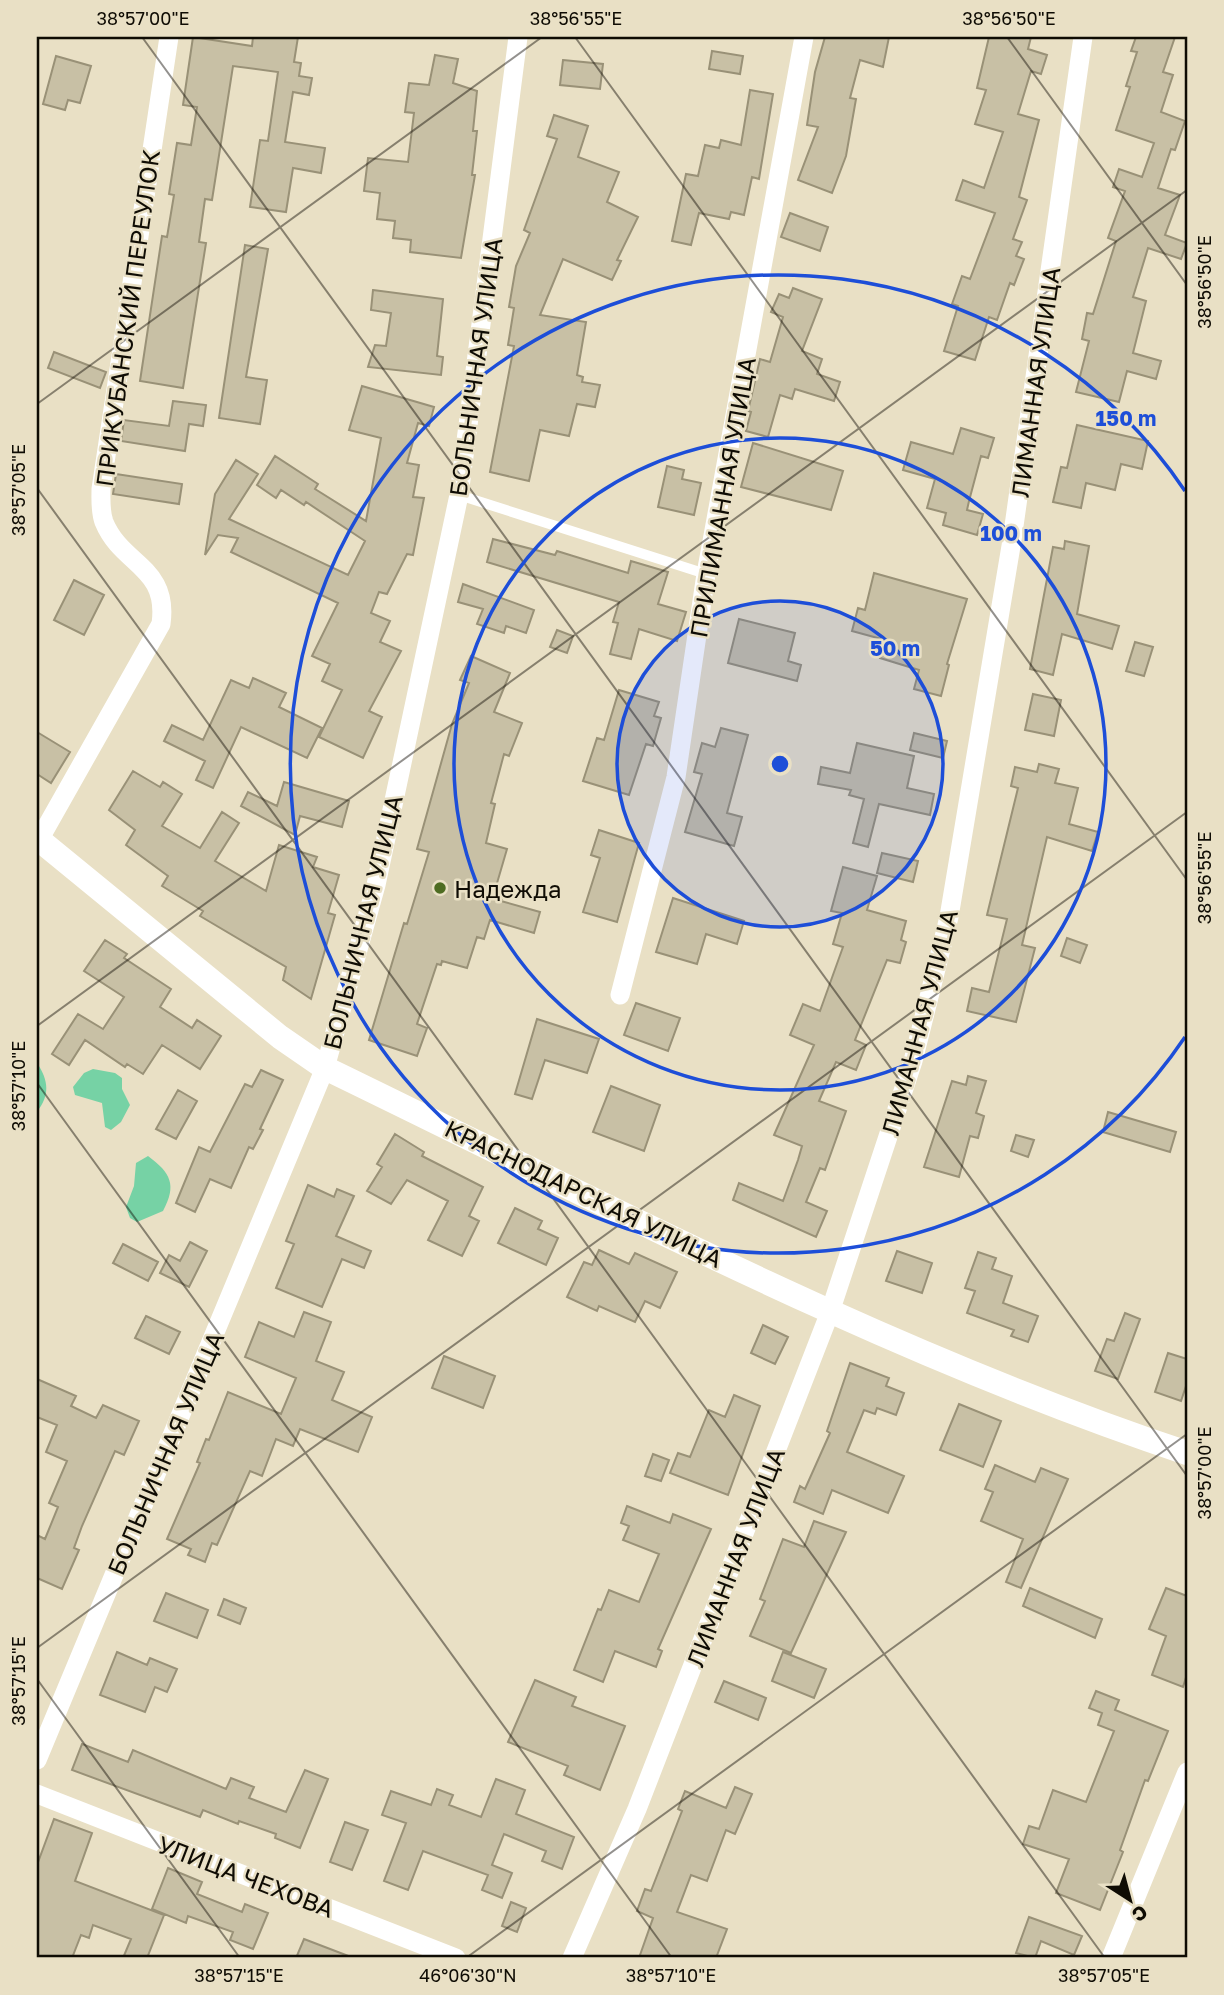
<svg xmlns="http://www.w3.org/2000/svg" width="1224" height="1995" font-family="'Golos Text',sans-serif">
<rect width="100%" height="100%" fill="#e9e0c5"/>
<!-- green -->
<path fill="#76d2a5" d="M37 1063C49 1081 50 1095 37 1112Z
M93 1069 115 1073 122 1078V1089L130 1105 121 1122 111 1130 105 1127 102 1103 75 1095 73 1087 84 1073Z
M148 1156C171 1173 177 1185 163 1211L137 1222 130 1218 126 1207 134 1186 136 1163Z"/>
<!-- building -->
<path fill="#c8c0a5" stroke="#999177" stroke-width="2" d="M193 37 252 46 253 37H298L294 62 301 63 299 76 312 78 309 95 293 92 285 142 325 148 321 173 293 168 286 212 250 207 260 140 268 141 278 72 233 66 212 200 205 199 199 242 206 243 183 388 140 381 162 236 167 237 174 195 169 194 177 143 191 145 197 107 183 105Z
M825 37H889L883 67 860 60 850 98 856 99 846 156 832 193 798 180 818 127 807 125 815 72Z
M989 37H1031L1028 49 1047 55 1041 74 1031 71 1018 114 1039 120 1019 197 1027 200 1013 239 1022 242 1016 256 1024 259 1014 285 1010 283 997 320 989 317 975 360 944 351 958 306 952 304 962 276 970 279 995 213 956 200 963 180 984 188 1003 132 975 124 986 90 977 88Z
M1136 37H1175L1163 72 1173 75 1161 112 1185 121 1175 150 1171 149 1158 188 1180 195 1165 235 1187 243 1181 259 1148 248 1133 297 1146 301 1133 353 1161 361 1156 379 1127 371 1119 402 1076 392 1089 341 1082 339 1087 313 1093 314 1116 241 1108 238 1125 191 1113 187 1119 169 1142 177 1154 143 1116 130 1130 87 1126 86 1137 52 1131 51Z
M712 51 743 56 740 74 709 69Z
M435 55 458 59 453 83 477 91 473 131H477L472 175H475L461 258 410 252 411 240 393 238 395 221 377 219 380 193 364 191 368 158 408 162 414 113 405 112 409 83 429 85Z
M56 56 91 66 80 103 68 100 65 110 43 104Z
M563 60 603 64 600 89 560 85Z
M750 90 773 94 759 179 752 177 744 215 731 212 729 219 699 213 691 245 672 241 686 174 698 176 705 145 719 148 721 140 741 145Z
M554 115 588 126 578 157 619 172 607 202 638 217 617 260 621 261 612 280 563 259 540 315 586 322 577 375 583 377 582 382 600 385 595 407 577 404 569 436 540 430 529 481 490 472 514 346 508 345 514 308 509 307 516 266 530 233 524 230 557 139 547 136Z
M790 213 828 227 820 251 781 237Z
M245 245 268 249 246 377 267 380 260 424 219 418Z
M793 288 822 299 802 351 822 359 817 374 840 382 834 401 795 389 792 399 780 395 768 437 746 431 751 412 748 411 760 359 770 362 783 317 771 312 779 294 789 298Z
M373 290 443 299 437 356 443 357 441 375 368 367 375 345 386 346 391 313 371 310Z
M54 352 106 372 100 388 48 368Z
M362 386 434 407 429 426 418 423 407 463 419 465 413 497 424 498 413 555 407 554 387 594 379 592 371 613 390 621 380 642 401 651 369 711 382 717 363 758 319 737 342 690 322 681 330 664 312 656 338 603 231 552 238 538 218 535 205 555 215 494 236 460 258 474 229 519 348 575 365 541 306 502 304 505 281 490 276 498 257 485 275 456 318 484 315 489 366 521 381 438 349 430Z
M173 401 206 405 203 426 189 424 185 451 121 441 124 420 169 426Z
M1077 425 1148 441 1142 469 1121 464 1115 490 1086 483 1081 508 1053 502 1061 467 1067 468Z
M961 428 994 438 988 458 981 456 969 501 967 510 983 514 977 535 943 525 946 513 927 508 935 479 903 470 911 442 953 454Z
M753 443 843 471 831 510 741 487Z
M667 466 684 470 682 479 701 483 694 515 658 507Z
M116 474 182 484 179 504 113 494Z
M493 539 555 555 557 551 628 573 631 561 668 572 658 604 686 612 677 641 639 629 631 659 610 654 618 623 613 622 619 602 487 562Z
M1065 541 1089 546 1077 614 1119 626 1112 649 1062 634 1053 675 1030 669 1053 547 1064 549Z
M874 573 967 599 947 664 949 665 941 696 914 689 919 670 880 658 885 640 852 631 858 608 865 610Z
M74 580 104 595 84 635 54 620Z
M463 584 534 610 526 633 506 626 504 633 477 624 483 609 458 602Z
M739 619 795 633 788 661 801 665 797 681 728 663Z
M557 630 573 636 567 653 550 647Z
M1135 642 1153 647 1144 676 1126 671Z
M471 656 510 673 494 712 522 723 509 756 504 754 491 803 495 804 486 843 507 849 495 890 504 893 501 901 540 912 534 933 490 920 484 939 477 937 467 968 442 961 441 965 437 964 417 1024 427 1028 417 1056 369 1040 404 923 407 924 429 852 417 849 452 724 469 683 460 680Z
M253 678 286 693 279 707 322 728 307 758 241 727 213 788 196 780 205 761 164 741 172 725 203 740 231 680 249 688Z
M619 690 659 702 654 716 661 718 653 746 646 744 629 795 583 781 597 738 604 740Z
M1033 694 1061 700 1054 736 1025 730Z
M721 728 748 735 727 813 742 817 734 846 685 832 702 774 694 772 702 743 715 747Z
M37 732 70 752 51 783 37 774Z
M914 733 947 741 943 758 910 750Z
M857 743 914 756 907 788 934 794 930 815 879 804 868 847 853 843 864 799 849 795 851 790 818 784 821 767 850 773Z
M1039 764 1059 769 1055 783 1078 788 1069 824 1098 832 1092 851 1047 837 1022 945 1035 948 1016 1022 967 1011 972 988 989 992 1007 919 987 915 1018 788 1011 786 1015 767 1037 772Z
M133 771 160 787 163 782 182 794 162 826 200 848 222 812 239 823 215 861 266 891 279 845 317 857 313 867 339 875 328 913 335 915 311 999 283 980 286 967 200 916 203 911 162 886 168 876 126 845 135 830 109 810Z
M284 782 349 801 342 827 300 816 295 835 241 806 248 792 277 806Z
M599 830 639 843 617 922 583 912 600 858 591 855Z
M882 853 918 861 913 882 877 873Z
M843 867 877 876 867 910 906 921 901 940 906 942 900 963 887 960 855 1040 866 1045 856 1070 836 1062 819 1101 846 1111 825 1170 820 1168 806 1202 827 1211 816 1237 733 1200 739 1183 783 1201 798 1160 802 1146 774 1135 814 1045 790 1035 803 1004 820 1011 843 947 833 944 842 913 831 911Z
M673 898 744 921 737 944 706 934 697 964 656 952Z
M1067 938 1087 945 1080 963 1061 956Z
M105 940 127 954 124 958 171 989 160 1007 192 1028 197 1020 221 1036 200 1069 162 1045 143 1074 127 1064 125 1067 85 1040 69 1065 52 1054 78 1014 103 1029 124 997 84 971Z
M636 1003 680 1018 668 1051 624 1035Z
M537 1019 599 1039 587 1073 545 1060 532 1099 515 1094Z
M261 1070 283 1080 260 1129 263 1130 253 1149 249 1147 231 1188 210 1179 195 1212 176 1203 199 1147 210 1152 245 1084 252 1087Z
M968 1076 986 1081 976 1113 984 1116 978 1138 970 1136 959 1177 924 1167 952 1081 966 1085Z
M611 1086 660 1105 644 1151 593 1132Z
M178 1090 197 1101 176 1139 156 1129Z
M1108 1112 1176 1132 1170 1152 1103 1132Z
M395 1134 424 1152 422 1156 483 1187 469 1216 479 1221 462 1256 428 1240 448 1201 407 1180 391 1204 367 1191 382 1167 377 1164Z
M1016 1135 1034 1140 1028 1157 1011 1151Z
M308 1185 334 1197 337 1189 354 1196 336 1236 371 1251 364 1268 342 1259 322 1307 276 1288 294 1244 286 1241Z
M515 1208 542 1221 538 1229 558 1238 546 1265 498 1243Z
M190 1242 207 1251 189 1287 160 1273 169 1255 180 1261Z
M123 1244 158 1262 148 1281 113 1263Z
M599 1250 629 1264 635 1253 677 1272 660 1308 645 1301 635 1322 599 1306 597 1311 567 1297 584 1262 592 1265Z
M897 1251 932 1263 922 1293 886 1281Z
M978 1252 996 1258 992 1269 1012 1276 1003 1303 1038 1316 1028 1342 1011 1336 1014 1330 967 1313 975 1291 965 1288Z
M304 1312 331 1322 316 1361 344 1372 332 1400 372 1417 358 1452 300 1429 293 1446 276 1439 262 1476 250 1471 217 1545 212 1543 205 1562 188 1555 191 1549 167 1539 200 1463 197 1462 206 1439 209 1440 228 1392 281 1414 296 1378 245 1357 259 1322 294 1337Z
M1125 1313 1140 1319 1118 1379 1095 1371 1107 1339 1114 1341Z
M146 1316 180 1332 169 1354 135 1338Z
M763 1325 788 1337 775 1364 751 1353Z
M1168 1353 1187 1359V1383L1181 1401 1155 1392Z
M444 1356 495 1376 483 1408 432 1388Z
M850 1363 889 1378 886 1386 904 1393 896 1415 877 1408 875 1414 864 1410 847 1452 904 1476 888 1513 832 1490 823 1514 794 1502 800 1486 805 1489 830 1433 827 1431Z
M37 1379 76 1396 71 1406 96 1418 103 1405 139 1421 124 1455 115 1451 82 1526 74 1548 79 1550 62 1589 37 1578V1535L45 1539 58 1507 49 1503 67 1461 46 1452 57 1425 37 1417Z
M734 1395 760 1406 728 1495 670 1473 678 1453 690 1457 709 1410 725 1417Z
M959 1404 1001 1421 983 1467 940 1450Z
M653 1454 669 1460 661 1481 645 1476Z
M995 1465 1035 1482 1041 1468 1068 1479 1021 1588 1006 1582 1023 1539 981 1521 993 1492 985 1489Z
M627 1506 670 1523 673 1514 711 1529 658 1649 662 1651 656 1667 615 1651 603 1682 574 1670 598 1609 601 1610 609 1590 639 1602 659 1554 623 1540 629 1526 621 1523Z
M814 1521 846 1532 791 1653 750 1636 765 1601 760 1599 783 1539 804 1547Z
M1030 1588 1102 1619 1095 1638 1023 1606Z
M1166 1588 1187 1596V1674L1183 1687 1152 1675 1166 1636 1149 1629Z
M166 1593 208 1610 197 1638 154 1621Z
M224 1599 246 1608 240 1624 218 1615Z
M117 1652 147 1665 150 1658 177 1669 167 1692 155 1687 145 1712 100 1695Z
M783 1652 826 1669 814 1698 772 1681Z
M535 1680 576 1697 572 1706 625 1726 600 1790 564 1775 568 1766 508 1742Z
M724 1681 766 1698 758 1720 715 1702Z
M1096 1691 1119 1700 1115 1710 1168 1731 1148 1781 1145 1780 1120 1850 1123 1852 1100 1910 1056 1893 1069 1859 1023 1844 1029 1826 1039 1829 1053 1790 1086 1802 1114 1731 1098 1725 1102 1713 1089 1708Z
M82 1744 128 1762 133 1750 226 1789 231 1778 254 1787 249 1798 286 1812 305 1770 328 1779 300 1848 275 1838 276 1834 239 1821 238 1824 203 1810 200 1817 72 1770Z
M496 1779 525 1790 516 1814 574 1837 562 1869 542 1861 546 1851 504 1834 492 1865 512 1873 502 1898 482 1890 488 1875 423 1851 408 1890 384 1881 406 1823 382 1815 391 1791 431 1805 437 1789 453 1795 449 1805 481 1817Z
M735 1787 752 1794 735 1834 726 1830 707 1881 691 1875 677 1912 727 1929 716 1958H639L653 1918 637 1911 645 1889 651 1891 682 1811 678 1809 685 1791 726 1808Z
M54 1819 92 1833 75 1881 164 1915 147 1958H123L131 1939 93 1925 89 1938 81 1935 72 1958H37V1865Z
M345 1822 368 1830 352 1870 330 1862Z
M168 1868 202 1882 197 1894 242 1912 245 1904 268 1913 253 1949 230 1940 233 1932 188 1916 186 1923 152 1909Z
M511 1902 526 1908 517 1932 502 1926Z
M1029 1917 1082 1936 1074 1955 1041 1941 1035 1958 1016 1953Z
M304 1939 351 1957V1958H296Z"/>
<g fill="none" stroke-linecap="round" stroke-linejoin="round">
<!-- service -->
<path stroke="#fff" stroke-width="10" d="M459 495 706 574"/>
<!-- minor -->
<path stroke="#fff" stroke-width="19" d="M39 840 161 624C169 566 122 566 104 522 100 511 101 500 101 489L169 37
M620 995 676 777 706 574 804 37
M37 1760 325 1068 376 885 459 495 518 37
M37 1794 456 1958
M572 1958 637 1809 830 1312 913 1061 949 917 1012 540 1083 37
M1111 1958 1187 1772"/>
<!-- tertiary -->
<path stroke="#fff" stroke-width="24" d="M37 838 280 1037 325 1068C608 1205 889 1354 1187 1453"/>
</g>
<!-- ticks -->
<path fill="none" stroke="#0f0c04" stroke-width="2" stroke-opacity="0.45" d="M142 37 1187 1476M575 37 1187 880M1007 37 1187 285M37 404 542 37M37 488 1105 1958M37 1026 1187 190M37 1083 672 1958M37 1648 1187 812M37 1679 240 1958M466 1958 1187 1434"/>
<!-- distance rings -->
<circle cx="780" cy="764" r="163" fill="#1d4ed8" fill-opacity=".12"/>
<g fill="none" stroke="#1d4ed8" stroke-width="3.5">
<circle cx="780" cy="764" r="163"/>
<circle cx="780" cy="764" r="326"/>
<path d="M1185 1037A489 489 0 1 1 1185 491"/>
</g>
<!-- markers -->
<circle fill="#4e6c22" stroke="#e9e0c5" stroke-width="2.5" cx="440" cy="888" r="7"/>
<g text-anchor="middle" dominant-baseline="central" stroke-width="5" stroke-linejoin="round" paint-order="stroke">
<!-- street labels -->
<g font-size="24" fill="#0f0c04" stroke="#e9e0c5">
<text transform="translate(127 318) rotate(-82)">ПРИКУБАНСКИЙ ПЕРЕУЛОК</text>
<text transform="translate(475 367) rotate(-82)">БОЛЬНИЧНАЯ УЛИЦА</text>
<text transform="translate(1035 382) rotate(-82)">ЛИМАННАЯ УЛИЦА</text>
<text transform="translate(722 497) rotate(-80)">ПРИЛИМАННАЯ УЛИЦА</text>
<text transform="translate(362 922) rotate(-76)">БОЛЬНИЧНАЯ УЛИЦА</text>
<text transform="translate(919 1022) rotate(-75)">ЛИМАННАЯ УЛИЦА</text>
<text transform="translate(584 1193) rotate(26)">КРАСНОДАРСКАЯ УЛИЦА</text>
<text transform="translate(165 1453) rotate(-67)">БОЛЬНИЧНАЯ УЛИЦА</text>
<text transform="translate(735 1557) rotate(-69)">ЛИМАННАЯ УЛИЦА</text>
<text transform="translate(246 1876) rotate(21)">УЛИЦА ЧЕХОВА</text>
</g>
<!-- poi labels -->
<g font-size="24" fill="#0f0c04" stroke="#e9e0c5" text-anchor="start">
<text x="454" y="888">Надежда</text>
</g>
</g>
<circle cx="780" cy="764" r="10" fill="#1d4ed8" stroke="#e9e0c5" stroke-width="3.5"/>
<g font-size="21" text-anchor="middle" font-weight="bold" fill="#1d4ed8" stroke="#e9e0c5" stroke-width="5" stroke-linejoin="round" paint-order="stroke">
<text x="1126" y="426">150 m</text>
<text x="1011" y="541">100 m</text>
<text x="895" y="656">50 m</text>
</g>
<!-- border -->
<rect width="1224" height="1995" fill="none" stroke="#e9e0c5" stroke-width="77"/>
<!-- north arrow -->
<g transform="translate(1130 1900) rotate(144)" stroke="#e9e0c5" stroke-width="5" paint-order="stroke">
<path d="M0-5L12 26L0 18L-12 26Z" fill="#0f0c04"/>
<text y="-10" font-size="19" font-weight="bold" text-anchor="middle" fill="#0f0c04">С</text>
</g>
<rect x="38" y="38" width="1148" height="1918" fill="none" stroke="#0f0c04" stroke-width="2.5"/>
<g font-size="18" text-anchor="middle" fill="#0f0c04">
<text x="143" y="25">38°57'00"E</text>
<text x="576" y="25">38°56'55"E</text>
<text x="1009" y="25">38°56'50"E</text>
<text transform="translate(1205 282) rotate(-90)" y="6">38°56'50"E</text>
<text transform="translate(19 490) rotate(-90)" y="6">38°57'05"E</text>
<text transform="translate(1205 878) rotate(-90)" y="6">38°56'55"E</text>
<text transform="translate(19 1086) rotate(-90)" y="6">38°57'10"E</text>
<text transform="translate(1205 1473) rotate(-90)" y="6">38°57'00"E</text>
<text transform="translate(19 1681) rotate(-90)" y="6">38°57'15"E</text>
<text x="239" y="1982">38°57'15"E</text>
<text x="468" y="1982">46°06'30"N</text>
<text x="671" y="1982">38°57'10"E</text>
<text x="1104" y="1982">38°57'05"E</text>
</g>
</svg>
